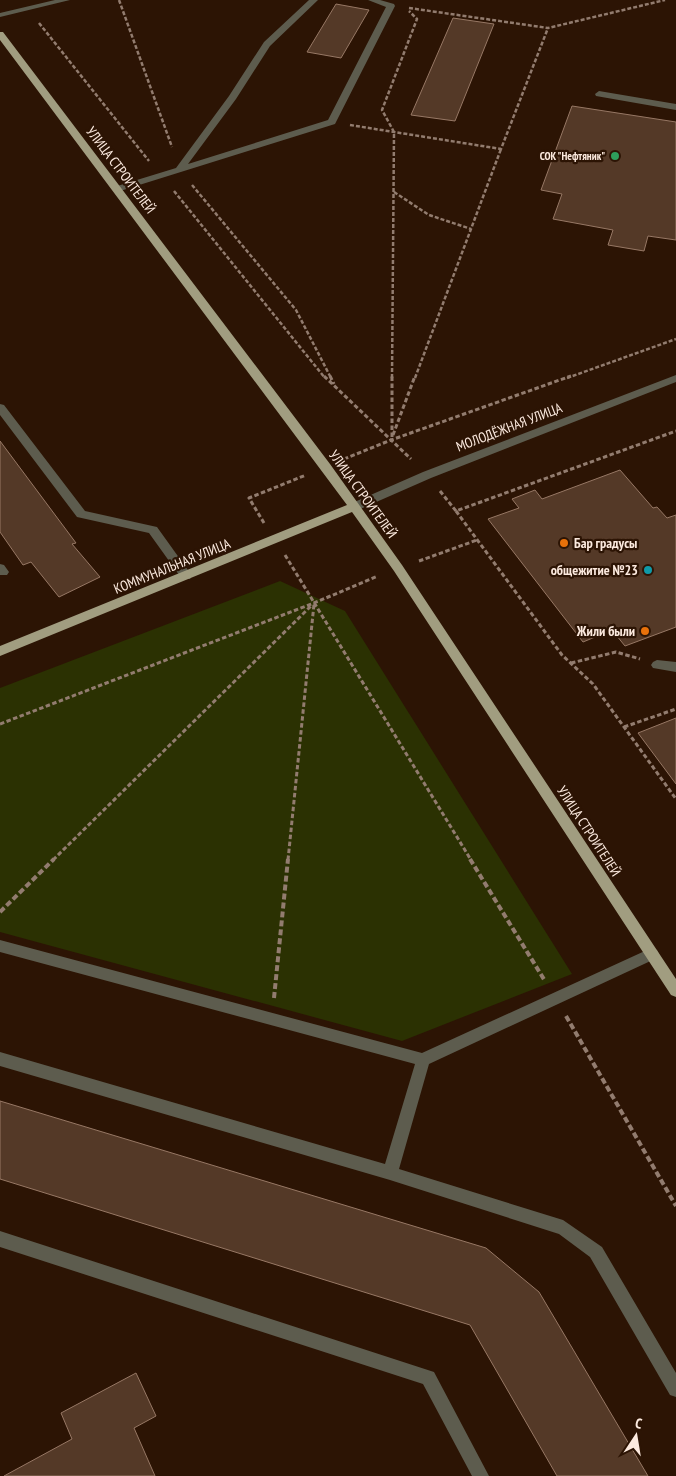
<svg xmlns="http://www.w3.org/2000/svg" width="676" height="1476" font-family="'PT Sans Narrow',sans-serif">
<rect width="100%" height="100%" fill="#2c1404"/>
<!-- green -->
<path fill="#2b3102" d="M280 581 345 611 572 974 402 1041 0 932V688Z"/>
<!-- building -->
<path fill="#543927" stroke="#977865" d="M336 4 369 10 341 58 307 52Z
M453 18 494 24 455 121 411 115Z
M572 106 676 122V240L648 236 644 251 608 245 613 230 553 219 562 194 541 190Z
M0 441 76 543 72 544 100 577 59 597 31 562 23 565 0 532Z
M620 470 653 508 657 507 667 518 676 515V627L625 646 612 630 583 642 488 519 519 508 512 499 535 490 542 499Z
M676 718V784L638 733Z
M0 1101 486 1248 539 1292 648 1476H557L470 1325 0 1179Z
M136 1373 156 1416 134 1428 155 1476H4L72 1439 61 1413Z"/>
<g fill="none" stroke-linecap="round" stroke-linejoin="round">
<!-- path-far2 -->
<path stroke="#927c6f" stroke-width="2.5" stroke-dasharray="4 2" stroke-linecap="butt" d="M119 0 172 147
M409 8 548 28 665 0
M39 23 149 161
M350 125 501 149 548 28
M192 185 296 310 331 378
M174 191 325 378
M394 192 429 215 471 229
M392 378 394 132 382 110 417 19 409 11
M415 378 501 149
M567 378 676 339"/>
<!-- path-far1 -->
<path stroke="#927c6f" stroke-width="3" stroke-dasharray="4.5 2.5" stroke-linecap="butt" d="M324 376 411 459
M330 376 334 384
M393 435 415 376
M392 437V376
M344 459 391 440 571 376
M440 491 456 511 676 431
M456 511 562 655 593 684 676 799
M264 523 249 498 306 475
M285 555 471 860
M419 561 477 540
M571 663 616 652 640 659
M0 724 314 603 378 576
M624 727 676 709
M53 860 312 605
M288 860 314 604"/>
<!-- path -->
<path stroke="#927c6f" stroke-width="4" stroke-dasharray="6 3" stroke-linecap="butt" d="M470 859 545 981
M0 912 54 859
M274 998 288 859
M566 1016 676 1206"/>
<!-- minor -->
<path fill="#5d5c4e" fill-rule="evenodd" d="M55 0H70L0 17V13Z
M309 0H318L270 46 236 99 188 164 328 120 386 7 368 0H380L394 4 395 6 335 124 120 191H114V187L176 168 229 96 264 42Z
M599 91 676 104V110L596 96 595 94Z
M676 375V382L431 478 358 510H350L348 507 350 504 423 472Z
M0 404 4 405 85 511 157 527 190 573 192 576 190 579H182L149 533 77 517 0 415Z
M0 564 4 565 9 572 7 575H0Z
M657 660 676 662V672L653 668 651 665 653 662Z
M0 940 422 1053 647 950 652 948 657 950 659 954 657 958 429 1064 399 1169 563 1220 602 1247 676 1373V1397L670 1395 590 1257 559 1234 390 1180 0 1066V1052L385 1164 415 1064 0 952Z
M0 1231 434 1372 489 1476H472L423 1384 0 1247Z"/>
<!-- major -->
<path fill="#a19d80" fill-rule="evenodd" d="M0 32H3L330 464 402 565 676 979V997L671 995 394 571 352 512 0 656V646L347 505 0 40Z"/>
</g>
<!-- markers -->
<circle fill="#2e9e5b" stroke="#2c1404" stroke-width="2" cx="615" cy="156" r="5"/>
<g fill="#e8710a" stroke="#2c1404" stroke-width="2">
<circle cx="564" cy="543" r="5"/>
<circle cx="645" cy="631" r="5"/>
</g>
<circle fill="#0f9aa8" stroke="#2c1404" stroke-width="2" cx="648" cy="570" r="5"/>
<g text-anchor="middle" dominant-baseline="central" stroke-width="4.5" stroke-linejoin="round" paint-order="stroke">
<!-- far-poi labels -->
<g font-size="11" font-weight="bold" fill="#fceadf" stroke="#2c1404" text-anchor="end">
<text x="605" y="156">СОК "Нефтяник"</text>
</g>
<!-- street labels -->
<g font-size="14" fill="#fceadf" stroke="#2c1404">
<text transform="translate(121 170) rotate(53)">УЛИЦА СТРОИТЕЛЕЙ</text>
<text transform="translate(509 427) rotate(-21)">МОЛОДЁЖНАЯ УЛИЦА</text>
<text transform="translate(363 494) rotate(54)">УЛИЦА СТРОИТЕЛЕЙ</text>
<text transform="translate(172 566) rotate(-22)">КОММУНАЛЬНАЯ УЛИЦА</text>
<text transform="translate(589 831) rotate(57)">УЛИЦА СТРОИТЕЛЕЙ</text>
</g>
<!-- poi labels -->
<g font-size="14" font-weight="bold" fill="#fceadf" stroke="#2c1404" text-anchor="end">
<text x="574" y="543" text-anchor="start">Бар градусы</text>
<text x="638" y="570">общежитие №23</text>
<text x="635" y="631">Жили были</text>
</g>
</g>
<!-- north arrow -->
<g transform="translate(636 1436) rotate(12)" stroke="#2c1404" stroke-width="4" paint-order="stroke">
<path d="M0-4L9 19L0 12L-9 19Z" fill="#fceadf"/>
<text y="-8" font-size="14" font-weight="bold" text-anchor="middle" fill="#fceadf">С</text>
</g>
</svg>
